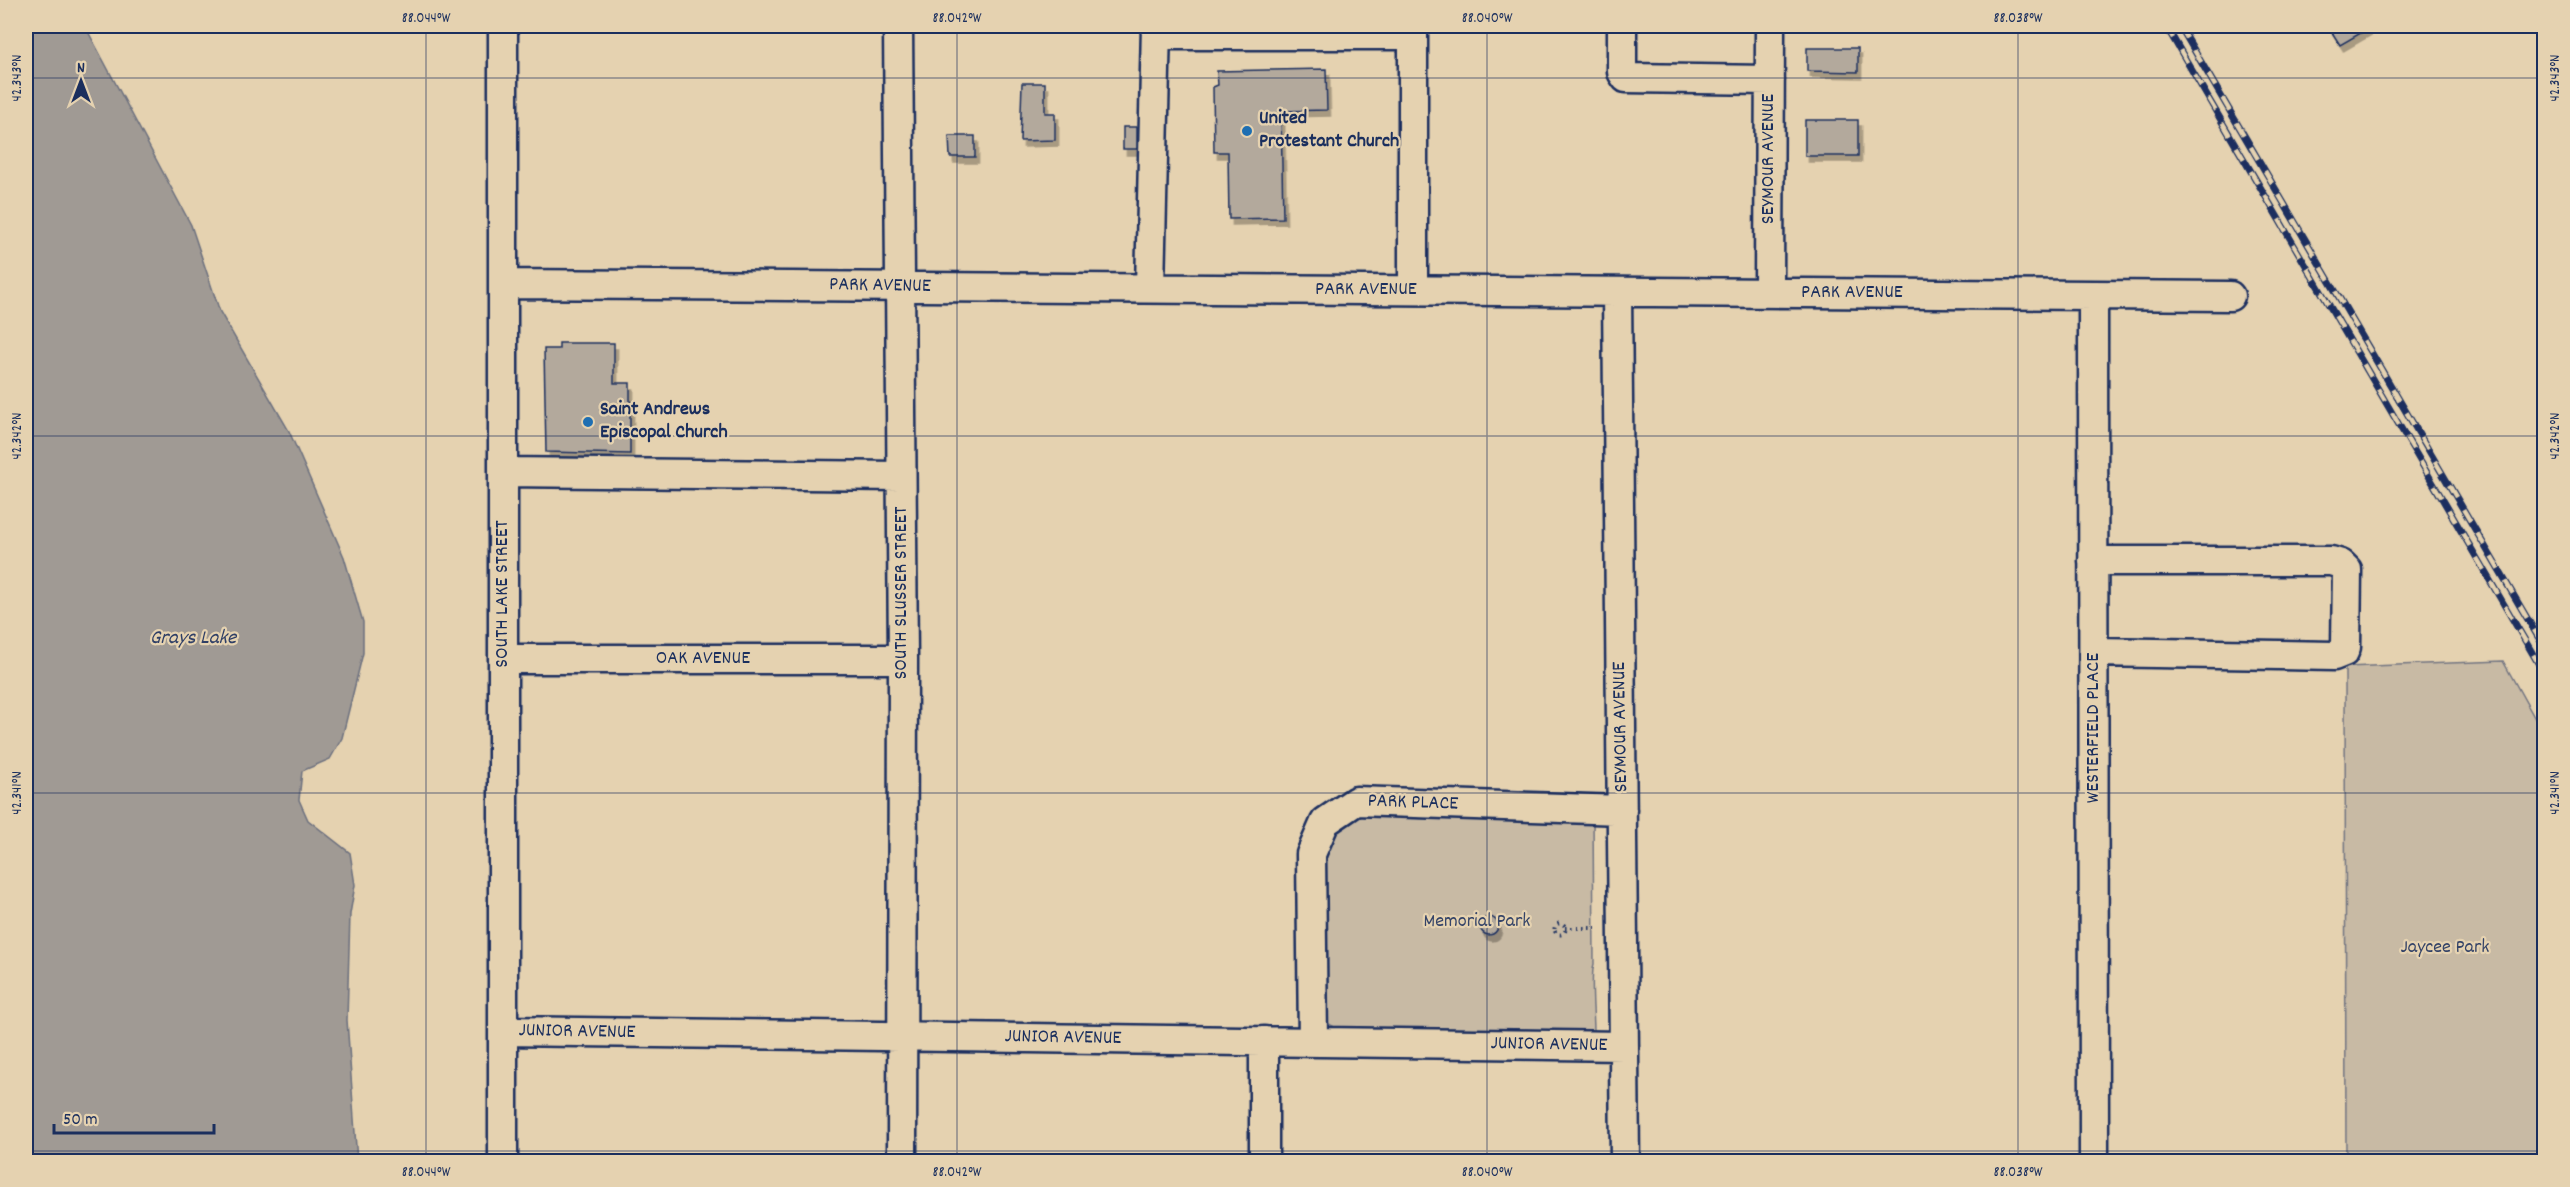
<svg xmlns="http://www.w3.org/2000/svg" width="2570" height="1187" font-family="Dekko,sans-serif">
<defs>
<filter id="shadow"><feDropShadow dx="3.5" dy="6" stdDeviation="0" flood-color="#0004"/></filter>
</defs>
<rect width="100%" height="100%" fill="#e5d2b0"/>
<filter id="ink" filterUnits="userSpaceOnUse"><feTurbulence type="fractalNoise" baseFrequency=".0167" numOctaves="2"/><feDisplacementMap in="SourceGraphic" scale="12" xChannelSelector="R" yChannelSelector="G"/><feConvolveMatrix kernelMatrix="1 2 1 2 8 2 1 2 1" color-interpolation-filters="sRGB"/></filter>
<g filter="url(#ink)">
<!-- green -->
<path fill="#c8baa4" stroke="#727481" stroke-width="1.5" d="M2503 661 2544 735V1161H2346L2345 667Z
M1369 814H1593L1594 964C1590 975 1594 1016 1594 1031L1338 1029 1329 1024 1326 1019 1324 855C1334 833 1344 818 1369 814Z"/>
<!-- water -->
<path fill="#a09a94" stroke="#6b6f7e" stroke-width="1.5" d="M26 26H85L191 225 220 312 289 431 344 557 363 622V653L342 738 330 759 302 771 299 800 308 820 350 853 355 885 350 914 347 1020 357 1161H26Z"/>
<!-- building -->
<path fill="#b3a99c" stroke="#1b2f5e" stroke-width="1.5" filter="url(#shadow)" d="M2328 26H2373L2340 45Z
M1807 48H1858V72L1807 71Z
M1326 69 1327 110 1281 111 1283 218 1229 219 1228 152H1214L1213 87 1218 85 1217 71Z
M1022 83H1045V113H1055V140L1020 141Z
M1805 120H1858V156H1805Z
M1123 127H1137V149H1123Z
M949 136H975V157H950Z
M559 343H614V383H630V454L546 452 544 349H559Z
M1480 926a9 9 0 1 1 18 0a9 9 0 1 1-18 0Z"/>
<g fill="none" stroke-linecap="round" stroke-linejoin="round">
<defs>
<path id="minor" d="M503 26V1162
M898 26 903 659 902 1162
M1413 26V290
M1622 26V72L1626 78 1770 80
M1156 35H1413
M503 284 2230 296
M1150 288 1156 26
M1617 292 1625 1162
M1769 293 1770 26
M2093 295 2094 1162
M503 472 901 476
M2093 561H2331L2341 564 2347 570 2346 647 2344 652 2334 656 2094 652
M503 659H903
M503 1031 1624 1046
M1264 1041V1162
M1313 1042 1311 854 1325 822 1356 801 1622 810"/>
</defs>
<!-- minor casing -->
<use href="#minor" stroke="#1b2f5e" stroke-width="33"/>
<!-- path -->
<path stroke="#1b2f5e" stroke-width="4" stroke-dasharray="1.5 4.5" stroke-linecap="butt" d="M1554.5 929a5.5 5.5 0 1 1 11 0a5.5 5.5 0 1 1-11 0Z
M1565 928H1596"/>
<!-- minor -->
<use href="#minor" stroke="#e5d2b0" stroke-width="28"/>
<defs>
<path id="rail" d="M2166 26 2544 673
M2180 26 2544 647"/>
</defs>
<!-- rail casing -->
<use href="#rail" stroke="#1b2f5e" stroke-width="7"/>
<!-- rail -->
<use href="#rail" stroke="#e5d2b0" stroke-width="4.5" stroke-dasharray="14" stroke-linecap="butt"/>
</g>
</g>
<!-- ticks -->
<path fill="none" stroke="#1b2f5e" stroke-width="1.5" stroke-opacity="0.45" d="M426 26V1162M957 26V1162M1487 26V1162M2018 26V1162M26 78H2544M26 436H2544M26 793H2544M26 1151H2544"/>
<!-- markers -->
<g fill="#1f6fb2" stroke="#e5d2b0" stroke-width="2">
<circle cx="1247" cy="131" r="6"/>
<circle cx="588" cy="422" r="6"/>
</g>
<g text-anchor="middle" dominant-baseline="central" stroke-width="4.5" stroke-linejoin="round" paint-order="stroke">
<!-- poi labels -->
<g font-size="20" font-weight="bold" fill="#1b2f5e" stroke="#e5d2b0" text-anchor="start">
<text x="1259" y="119">United<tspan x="1259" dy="23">Protestant Church</tspan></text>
<text x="600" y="410">Saint Andrews<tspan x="600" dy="23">Episcopal Church</tspan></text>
</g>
<!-- street labels -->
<g font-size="20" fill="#1b2f5e" stroke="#e5d2b0">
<text transform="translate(1769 159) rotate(-90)">SEYMOUR AVENUE</text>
<text transform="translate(880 286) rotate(1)">PARK AVENUE</text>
<text x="1366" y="290">PARK AVENUE</text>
<text x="1852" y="293">PARK AVENUE</text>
<text transform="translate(902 593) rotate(-90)">SOUTH SLUSSER STREET</text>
<text transform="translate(503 594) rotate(-90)">SOUTH LAKE STREET</text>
<text x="703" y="659">OAK AVENUE</text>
<text transform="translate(1621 727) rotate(-91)">SEYMOUR AVENUE</text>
<text transform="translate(2094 728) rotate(-90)">WESTERFIELD PLACE</text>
<text transform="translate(1413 803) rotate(2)">PARK PLACE</text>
<text transform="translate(577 1032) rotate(1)">JUNIOR AVENUE</text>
<text transform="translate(1063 1038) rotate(1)">JUNIOR AVENUE</text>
<text transform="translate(1549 1045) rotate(1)">JUNIOR AVENUE</text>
</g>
<!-- park labels -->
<g font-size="20" fill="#354468" stroke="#e5d2b0">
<text x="1477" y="922">Memorial Park</text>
<text x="2445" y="948">Jaycee Park</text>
</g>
<!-- water labels -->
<g font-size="21" font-style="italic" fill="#2f3f66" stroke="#e5d2b0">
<text x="193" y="639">Grays Lake</text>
</g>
</g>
<!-- margin -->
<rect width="2570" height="1187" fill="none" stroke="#e5d2b0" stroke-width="66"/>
<!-- north arrow -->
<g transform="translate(81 81)" stroke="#e5d2b0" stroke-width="4.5" paint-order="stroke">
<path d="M0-4.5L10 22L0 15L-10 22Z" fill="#1b2f5e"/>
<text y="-9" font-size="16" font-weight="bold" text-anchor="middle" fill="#1b2f5e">N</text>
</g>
<!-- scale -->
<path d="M54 1124v9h160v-9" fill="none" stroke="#1b2f5e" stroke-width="3"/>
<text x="63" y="1124" font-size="18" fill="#1b2f5e" stroke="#e5d2b0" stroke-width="4.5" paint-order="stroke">50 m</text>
<rect x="33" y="33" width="2504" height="1121" fill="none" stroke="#1b2f5e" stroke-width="2"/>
<g font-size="15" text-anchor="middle" fill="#1b2f5e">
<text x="426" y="22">88.044°W</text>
<text x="957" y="22">88.042°W</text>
<text x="1487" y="22">88.040°W</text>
<text x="2018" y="22">88.038°W</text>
<text transform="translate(16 78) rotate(-90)" y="5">42.343°N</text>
<text transform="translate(2554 78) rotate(-90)" y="5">42.343°N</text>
<text transform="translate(16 436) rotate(-90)" y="5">42.342°N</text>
<text transform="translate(2554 436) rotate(-90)" y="5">42.342°N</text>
<text transform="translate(16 793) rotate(-90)" y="5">42.341°N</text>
<text transform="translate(2554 793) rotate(-90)" y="5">42.341°N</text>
<text x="426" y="1176">88.044°W</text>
<text x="957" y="1176">88.042°W</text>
<text x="1487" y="1176">88.040°W</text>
<text x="2018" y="1176">88.038°W</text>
</g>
</svg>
